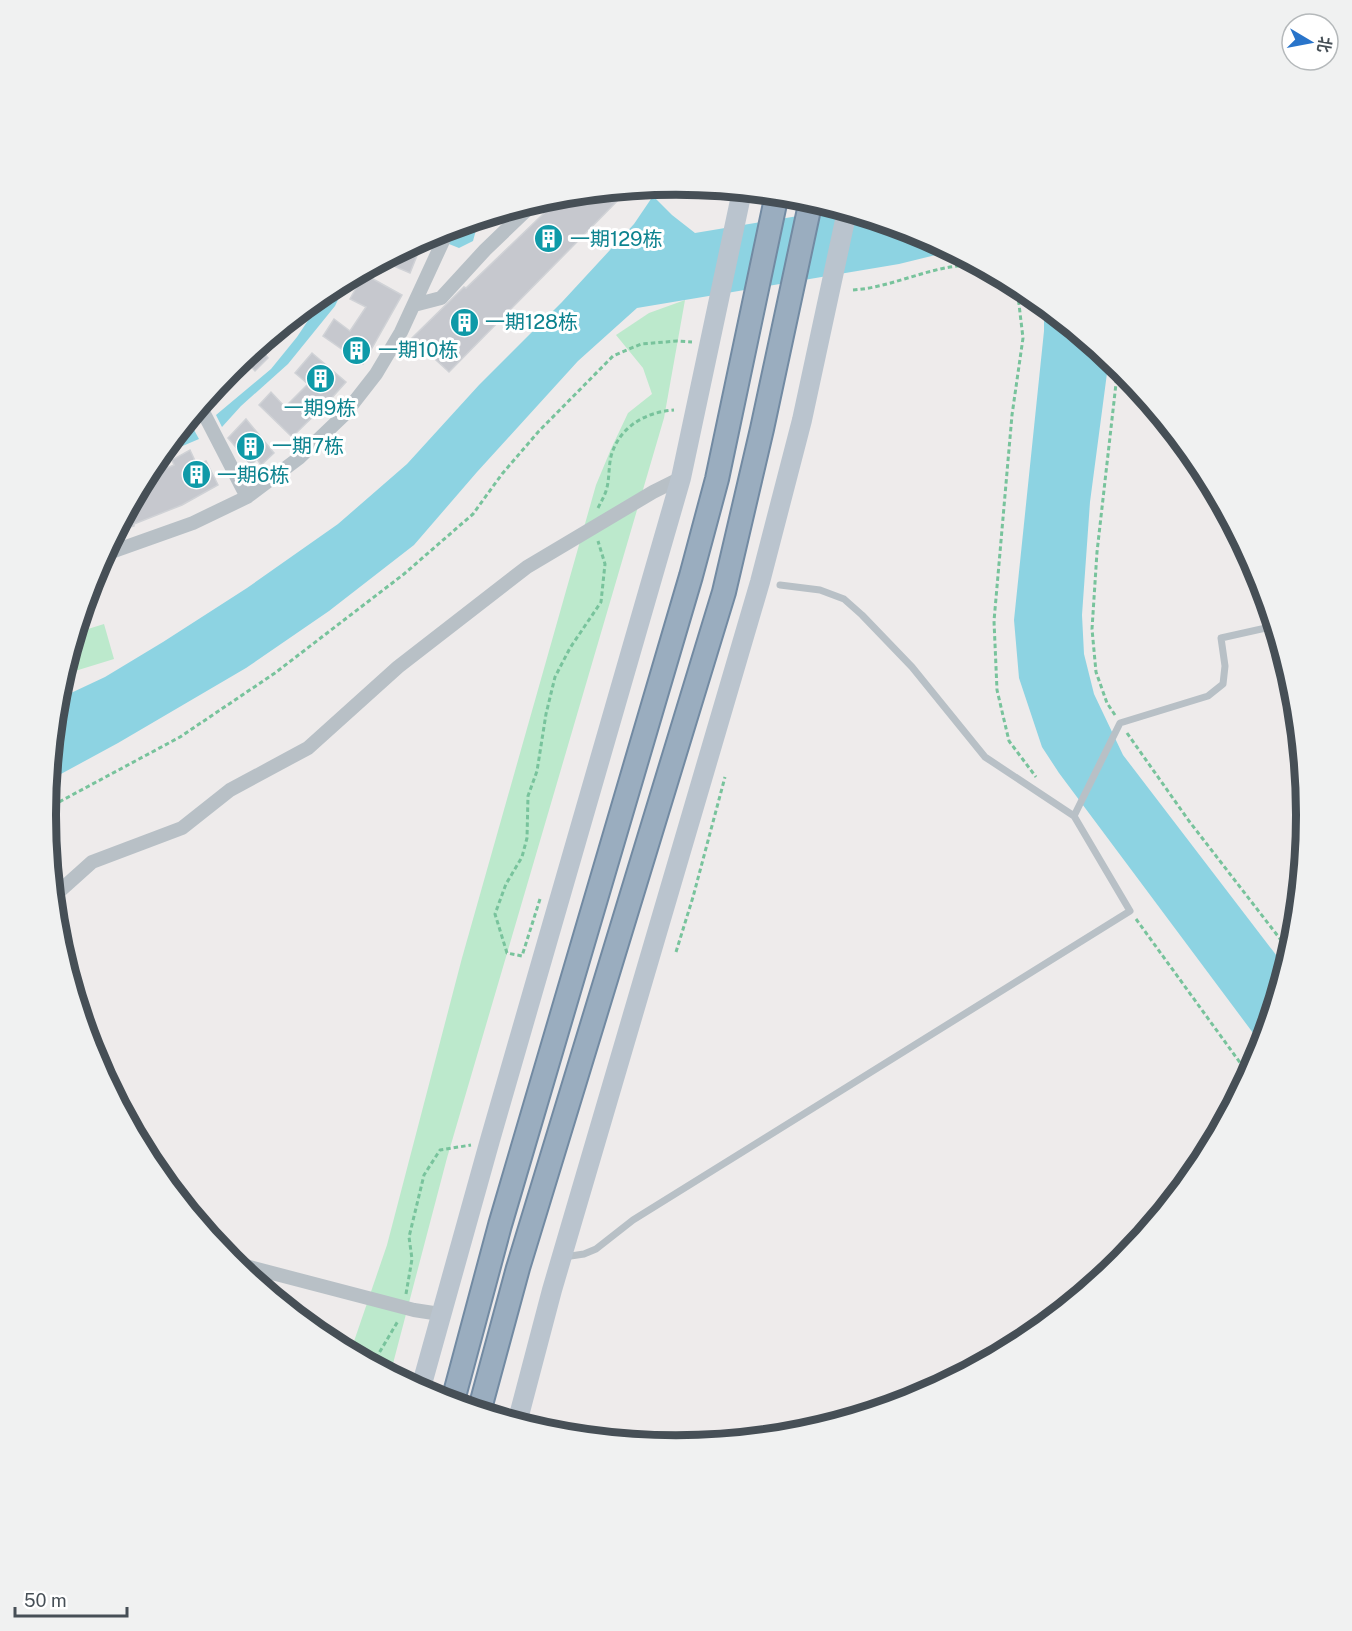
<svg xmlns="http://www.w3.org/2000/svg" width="1352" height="1631" font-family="'Public Sans','Noto Sans SC',sans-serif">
<rect width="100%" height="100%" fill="#eeebeb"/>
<!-- green -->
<path fill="#bce9cc" d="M685 300 664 418 447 1158 390 1375 350 1353 387 1245 462 958 596 485 611 449 628 413 652 394 643 368 616 335 649 313Z
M104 624 114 659 62 675 75 633Z"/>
<!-- water -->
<path fill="#8dd3e2" d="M653 196 672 215 695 233 840 209 918 233 952 251 899 264 637 308 578 361 477 472 414 545 329 611 246 668 118 743 48 781 56 700 105 677 163 642 247 588 338 524 407 464 479 385 562 302 634 224Z
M479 219 473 241 459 248 429 236Z
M348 279 335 306 288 364 241 406 222 427 216 415 271 369 297 337 329 289Z
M1044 305 1109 358 1090 502 1082 615 1084 654 1094 694 1123 755 1286 968 1262 1045 1059 773 1042 747 1019 678 1014 620 1044 331Z
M193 428 199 439 159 456 176 434Z"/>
<!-- building -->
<path fill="#c6c8ce" stroke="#d0d2d6" stroke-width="1.5" d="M629 189 449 372 412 338 464 287 466 288 562 196Z
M424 238 410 273 382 261Z
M364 274 402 295 363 364 323 336 334 319 350 331 366 307 350 299Z
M259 346 268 358 255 371 243 358Z
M312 353 346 382 328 402 292 437 259 405 271 392 285 407 308 384 295 373Z
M246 419 274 453 261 465 257 459 251 465 228 438Z
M190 450 197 465 206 461 218 485 182 505 134 524V526L115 532 145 477 174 465 172 460Z"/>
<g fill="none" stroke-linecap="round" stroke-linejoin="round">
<defs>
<path id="trunk" d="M452 1404 500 1225 691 576 717 479 777 194
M479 1412 518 1268 724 592 762 429 811 200"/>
</defs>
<!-- trunk casing -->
<use href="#trunk" stroke="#728aa2" stroke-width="26"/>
<!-- path -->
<path stroke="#78c39c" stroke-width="3" stroke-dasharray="4.5 3" stroke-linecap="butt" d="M1008 281 1018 296 1023 338 1012 415 994 621 997 690 1009 741 1036 777
M853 290C896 287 935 263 979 265
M598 508C601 502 604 497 606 491 610 479 608 465 612 453 621 426 646 412 674 410
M1115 715 1107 703 1096 672 1092 629 1097 552 1118 366
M1127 733 1189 821 1291 953
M46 809 180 737 275 673 404 574 473 514 502 474 539 431 613 356 641 344 677 341 692 342
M540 899 522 956 507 953 495 914 506 884 522 857 527 838 528 796 537 771 546 714 555 677 570 648 601 602 605 564 598 541
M1136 919 1249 1075
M676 952 693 897 725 777
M406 1294 412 1259 409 1237 424 1175 440 1150 471 1145
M372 1365 398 1321"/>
<!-- service -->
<path stroke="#b8c0c6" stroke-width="7" d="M1074 816 1120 723 1208 696 1223 684 1225 666 1221 638 1275 626
M564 1257 584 1254 596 1249 633 1220 1130 911 1074 816 985 757 912 667 862 615 844 599 820 590 780 585"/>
<!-- minor -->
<path stroke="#b8c0c6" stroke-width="14" d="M414 305 441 298 485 250 535 202
M200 406 247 497
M103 555 193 523 247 497 299 458 344 415 376 374 401 332 449 228
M53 897 92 862 182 828 230 790 308 748 398 667 527 567 653 492 681 478
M230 1262 414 1310 440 1314"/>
<!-- secondary -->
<path stroke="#bac4ce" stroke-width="20" d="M420 1391 490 1140 681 478 742 191
M517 1423 552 1290 760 582 802 420 847 211"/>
<!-- trunk -->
<use href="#trunk" stroke="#9aadbf" stroke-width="22"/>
</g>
<!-- icons -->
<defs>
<symbol id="building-disc" viewBox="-11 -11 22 22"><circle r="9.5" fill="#0f9aa8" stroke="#fff"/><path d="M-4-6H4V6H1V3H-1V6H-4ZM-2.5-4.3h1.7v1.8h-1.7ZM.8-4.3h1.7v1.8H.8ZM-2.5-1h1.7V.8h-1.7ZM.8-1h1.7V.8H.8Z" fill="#fff"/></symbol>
</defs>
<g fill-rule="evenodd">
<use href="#building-disc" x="532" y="222" width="33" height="33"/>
<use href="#building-disc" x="448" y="306" width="33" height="33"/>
<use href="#building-disc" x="340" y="334" width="33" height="33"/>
<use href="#building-disc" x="304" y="362" width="33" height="33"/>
<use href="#building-disc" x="234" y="430" width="33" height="33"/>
<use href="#building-disc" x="180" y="458" width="33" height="33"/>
</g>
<g text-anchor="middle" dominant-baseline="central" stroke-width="6" stroke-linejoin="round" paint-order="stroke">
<!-- culture labels -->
<g font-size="20" fill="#0d838f" stroke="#fff" text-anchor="start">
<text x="570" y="239">一期129栋</text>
<text x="485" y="322">一期128栋</text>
<text x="378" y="350">一期10栋</text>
<text x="320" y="408" text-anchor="middle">一期9栋</text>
<text x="272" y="446">一期7栋</text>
<text x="217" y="475">一期6栋</text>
</g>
</g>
<!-- crop -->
<path d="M0 0H1352V1631H0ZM56 815a620 620 0 1 1 1240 0a620 620 0 1 1-1240 0Z" fill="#f0f1f1" fill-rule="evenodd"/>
<path fill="none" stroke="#464f56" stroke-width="8" d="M56 815a620 620 0 1 1 1240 0a620 620 0 1 1-1240 0Z"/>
<!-- north arrow -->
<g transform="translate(1310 42) rotate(100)"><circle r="28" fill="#ffffff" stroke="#b5b9bb" stroke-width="1.5"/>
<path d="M0-4.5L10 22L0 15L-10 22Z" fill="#2974ca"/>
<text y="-9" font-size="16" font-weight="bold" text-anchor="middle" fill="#464f56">北</text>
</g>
<!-- scale -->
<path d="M15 1607v9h112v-9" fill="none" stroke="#464f56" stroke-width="3"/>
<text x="24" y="1607" font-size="18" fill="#464f56" stroke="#ffffff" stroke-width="4.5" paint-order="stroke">50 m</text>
</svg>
